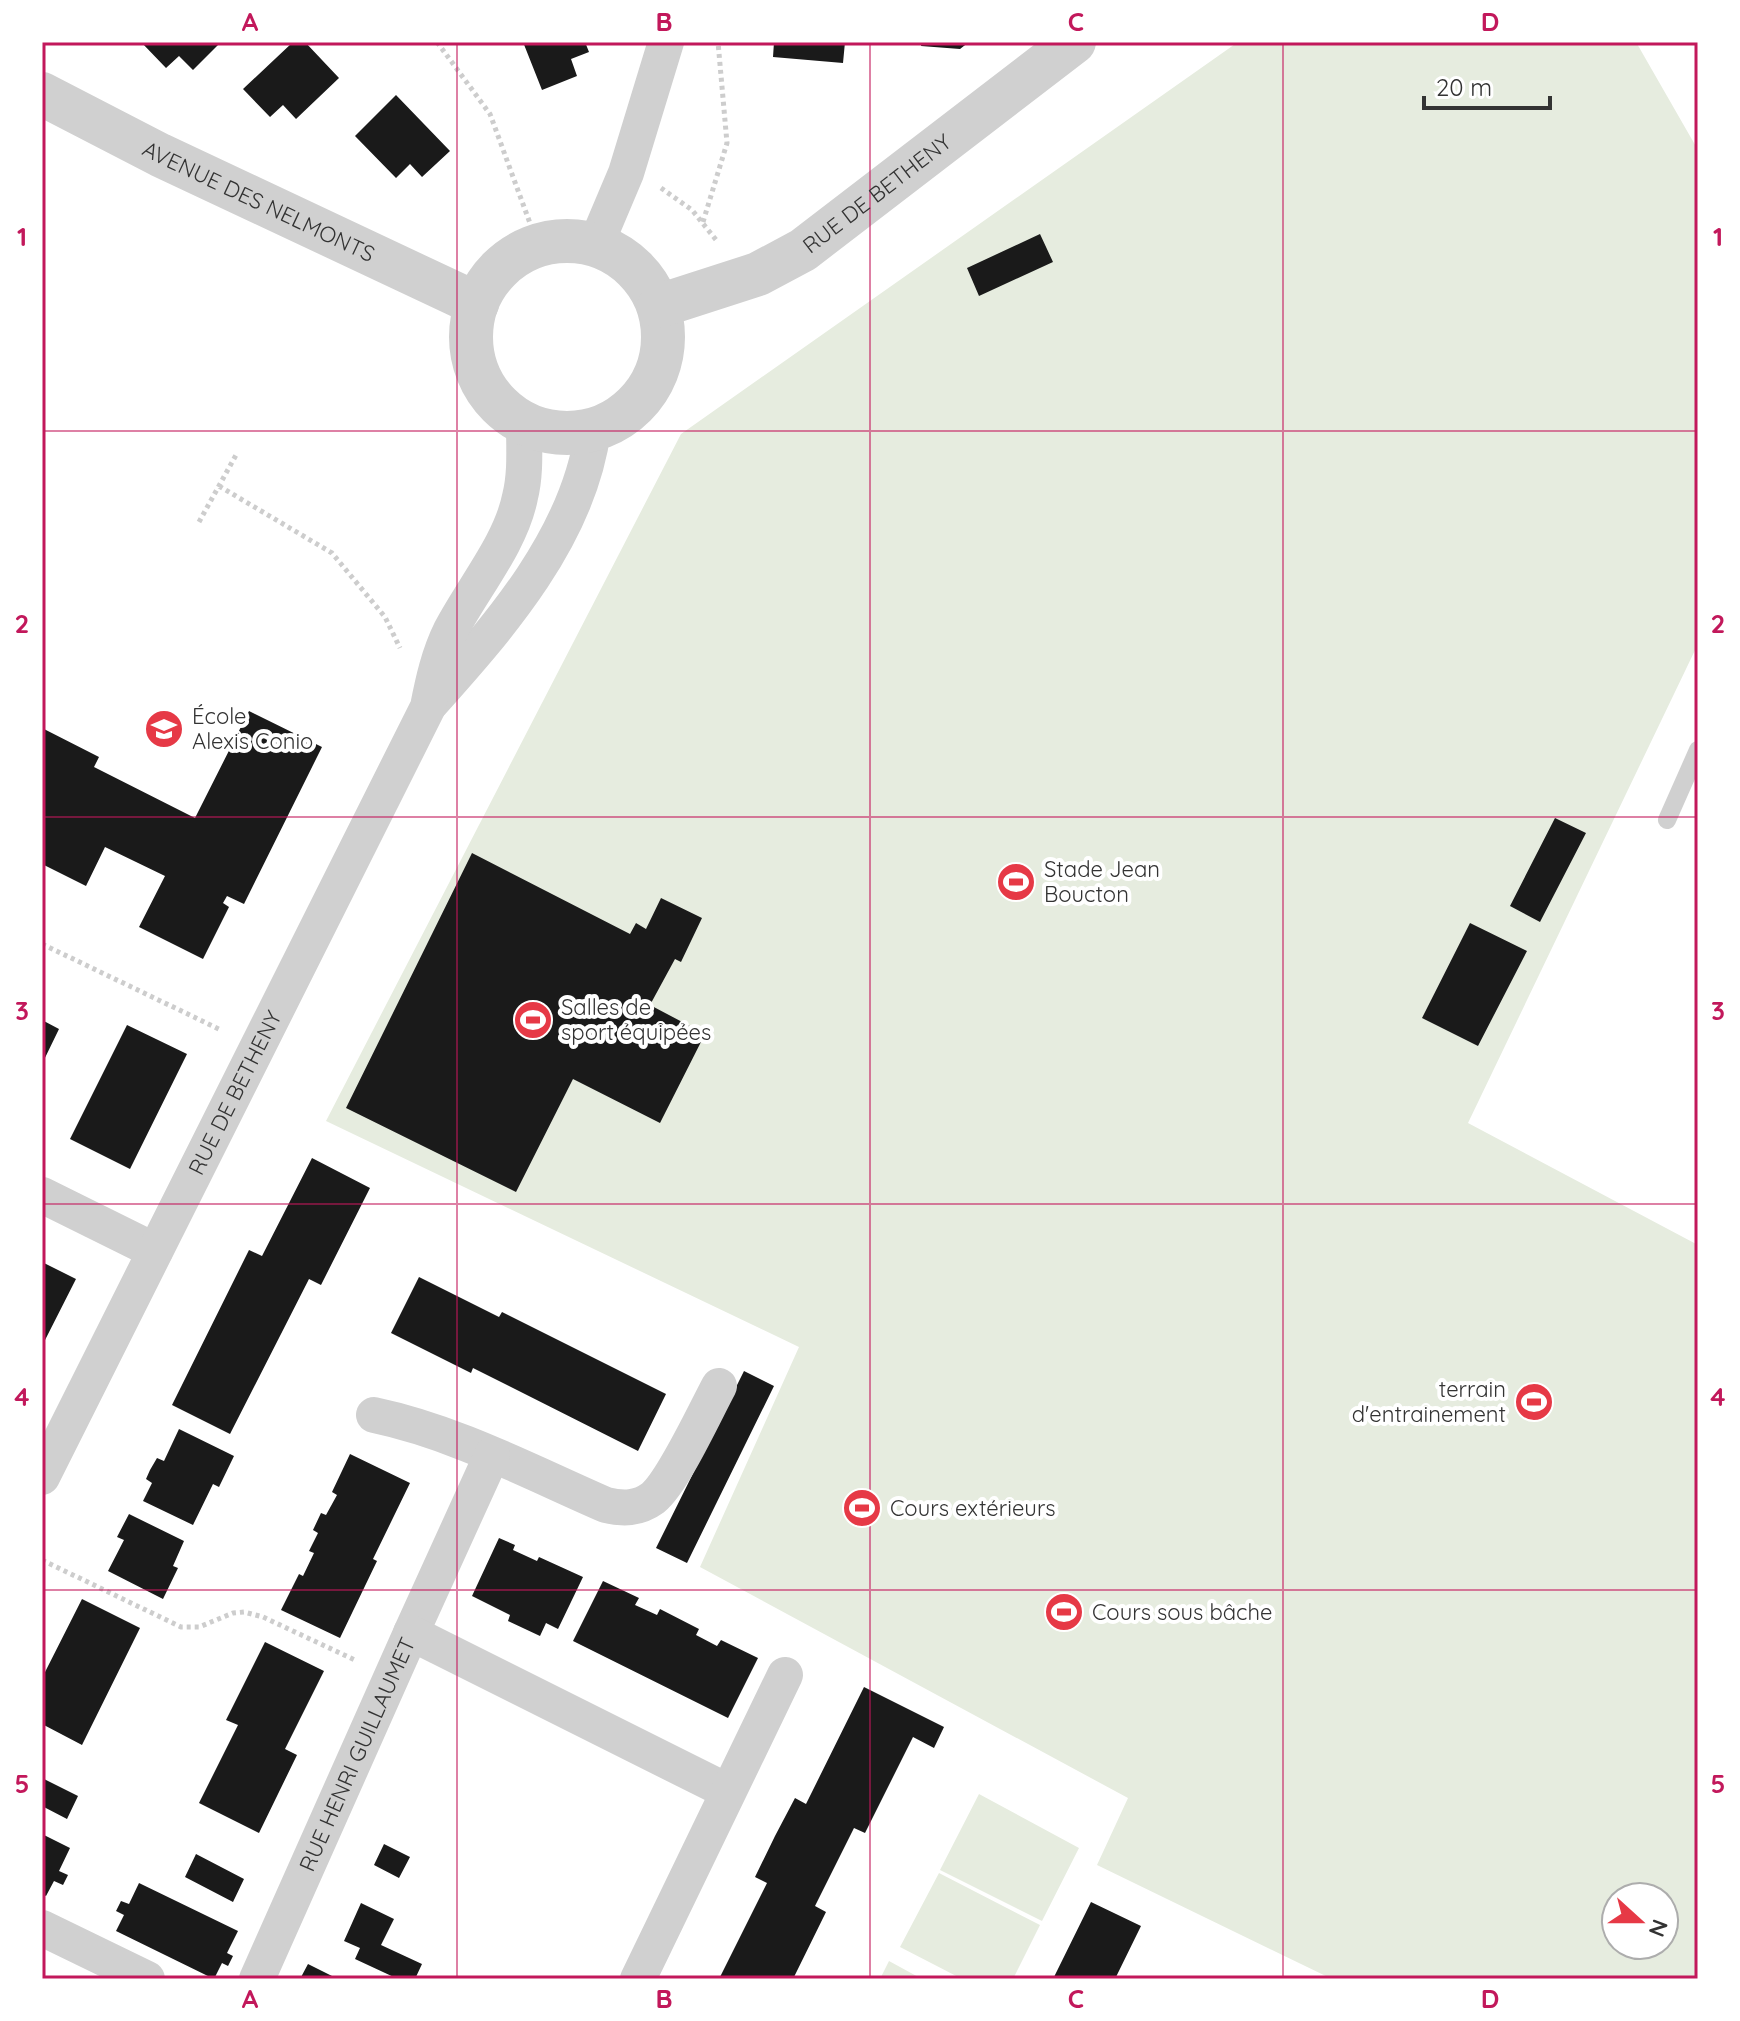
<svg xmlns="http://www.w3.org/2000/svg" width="1740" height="2021" font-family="Quicksand,sans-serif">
<rect width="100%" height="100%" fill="#fff"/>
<!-- green -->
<path fill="#e6ecdf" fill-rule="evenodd" d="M1238 42H1636L1698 150V644L1468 1123 1698 1245V1979H1332L1097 1865 1128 1798 700 1567 799 1347 326 1121 681 434ZM1616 1897H1664V1945H1616Z
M979 1794 1079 1848 1042 1921 940 1870Z
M939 1873 1040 1925 1013 1979H962L900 1947Z
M889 1961 922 1979H880Z"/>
<!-- building -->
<path fill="#1a1a1a" d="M141 42H221L193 70 179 56 166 68Z
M293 42H305L339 78 296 119 283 105 270 117 243 89Z
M523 42H585L589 52 571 59 577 76 542 90Z
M774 42H845L843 63 773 57Z
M922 42H969L960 49 921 46Z
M396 95 450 151 422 177 410 164 396 178 355 136Z
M1040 234 1053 262 979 296 967 268Z
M249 711 322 747 244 904 227 896 223 903 229 907 203 959 139 927 165 876 105 847 86 886 42 864V728L99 757 94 767 195 818Z
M1555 818 1586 833 1540 922 1510 906Z
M472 853 630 934 636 923 646 929 661 898 702 918 681 962 675 959 650 1005 705 1034 660 1123 573 1079 516 1192 346 1108Z
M1470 923 1527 951 1478 1046 1422 1018Z
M42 1020 59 1029 42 1064Z
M127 1025 187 1054 130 1169 70 1139Z
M312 1158 370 1188 321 1285 309 1279 230 1434 172 1405 249 1250 262 1256Z
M42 1262 76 1279 42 1346Z
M419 1277 499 1317 502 1312 666 1394 638 1451 473 1368 471 1373 391 1333Z
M744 1371 774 1386 687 1563 656 1548Z
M179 1429 234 1456 219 1487 213 1484 193 1525 143 1501 152 1483 146 1479 150 1470 157 1458 164 1461Z
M350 1454 410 1483 373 1559 377 1561 340 1638 281 1610 299 1574 303 1576 314 1553 309 1551 318 1533 313 1530 321 1513 326 1515 337 1495 332 1492Z
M129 1514 184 1541 173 1566 178 1568 163 1599 108 1571 124 1540 117 1537Z
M499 1538 515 1545 513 1550 537 1561 539 1557 583 1577 558 1629 546 1623 540 1636 508 1621 510 1615 472 1596Z
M603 1581 639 1598 635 1605 657 1615 660 1609 699 1629 696 1635 717 1646 721 1640 758 1658 728 1718 573 1641Z
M82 1599 140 1628 82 1745 42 1724V1678Z
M265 1642 324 1671 285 1749 297 1755 259 1833 199 1803 238 1725 226 1720Z
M864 1687 944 1727 934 1748 913 1737 865 1833 854 1828 815 1906 826 1912 793 1979H719L767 1883 755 1877 775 1836 795 1798 806 1804Z
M42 1778 78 1796 67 1819 42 1806Z
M42 1834 70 1848 59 1871 68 1875 63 1885 54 1881 46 1896 42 1894Z
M384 1844 410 1857 399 1878 374 1865Z
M196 1854 244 1879 233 1902 185 1877Z
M139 1883 238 1931 227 1953 233 1956 228 1966 222 1963 214 1979 116 1931 124 1915 116 1911 121 1901 129 1904Z
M1091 1902 1141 1926 1115 1979H1053Z
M361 1903 394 1919 381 1945 422 1964 415 1979H398L355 1959 360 1948 344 1941Z
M308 1964 338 1979H300Z"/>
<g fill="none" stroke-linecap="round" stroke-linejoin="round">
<!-- path -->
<path stroke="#cdcdcd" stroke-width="5" stroke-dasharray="4 4" stroke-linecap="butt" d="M437 42 490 114 538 245
M661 188 692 210 717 241
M703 222 727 143 718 42
M219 486 332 553 385 617 400 648
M199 522 236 455
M42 944 221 1030
M42 1560 181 1627H199L233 1613 244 1612 263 1617 357 1661"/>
<!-- service -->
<path stroke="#d0d0d0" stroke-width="18" d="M1667 820 1698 750"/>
<!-- minor -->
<g stroke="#d0d0d0" stroke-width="36">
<path d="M596 244 626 173 666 42"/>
<path d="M431 703C500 626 579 536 593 430"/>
<path d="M42 1195 155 1251"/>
<path d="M374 1415C455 1432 530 1472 606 1505 623 1509 638 1509 653 1498 673 1482 705 1412 719 1386"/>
<path id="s1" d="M42 1477 428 707C433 681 439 654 451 630 473 588 511 543 520 497 526 473 524 448 524 423"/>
<path d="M411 1633 492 1455"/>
<path d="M42 1928 147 1979"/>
<path id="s2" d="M257 1979 411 1633 727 1791"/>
<path d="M638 1979 785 1675"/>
</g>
<!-- tertiary -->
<g stroke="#d0d0d0" stroke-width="44">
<path id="s3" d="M42 94 160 155 477 304"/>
<circle cx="567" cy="337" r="96"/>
<path id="s4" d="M659 306 758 274 803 250 1074 42"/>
</g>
</g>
<!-- grid -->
<path fill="none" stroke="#c2185b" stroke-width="2" stroke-opacity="0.55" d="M457 42V1979M870 42V1979M1283 42V1979M42 431H1698M42 817H1698M42 1204H1698M42 1590H1698"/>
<!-- icons -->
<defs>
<symbol id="school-disc" viewBox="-11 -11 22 22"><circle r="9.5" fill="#e63946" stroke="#fff"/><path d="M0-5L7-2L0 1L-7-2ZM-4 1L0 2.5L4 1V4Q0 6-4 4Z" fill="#fff"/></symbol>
<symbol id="stadium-disc" viewBox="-11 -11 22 22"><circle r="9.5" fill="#e63946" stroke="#fff"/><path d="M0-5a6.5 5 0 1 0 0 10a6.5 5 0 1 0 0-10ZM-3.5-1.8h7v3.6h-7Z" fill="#fff"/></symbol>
</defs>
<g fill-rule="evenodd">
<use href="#school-disc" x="142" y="707" width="44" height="44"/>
<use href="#stadium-disc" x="994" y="860" width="44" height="44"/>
<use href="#stadium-disc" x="511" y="998" width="44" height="44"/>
<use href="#stadium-disc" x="1512" y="1380" width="44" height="44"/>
<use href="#stadium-disc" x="840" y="1486" width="44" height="44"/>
<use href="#stadium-disc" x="1042" y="1590" width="44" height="44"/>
</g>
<g text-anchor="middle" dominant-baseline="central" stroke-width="8" stroke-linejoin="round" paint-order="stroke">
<!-- street labels -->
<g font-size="22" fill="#333" stroke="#fff">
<text stroke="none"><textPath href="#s4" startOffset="248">RUE DE BETHENY</textPath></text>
<text stroke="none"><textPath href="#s3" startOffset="242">AVENUE DES NELMONTS</textPath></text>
<text stroke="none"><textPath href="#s1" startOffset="430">RUE DE BETHENY</textPath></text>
<text stroke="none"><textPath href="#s2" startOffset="246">RUE HENRI GUILLAUMET</textPath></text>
</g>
<!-- poi labels -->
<g font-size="22" fill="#333" stroke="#fff" text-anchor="start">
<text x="192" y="716">École<tspan x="192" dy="25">Alexis Conio</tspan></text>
<text x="1044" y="869">Stade Jean<tspan x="1044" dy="25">Boucton</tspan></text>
<text x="561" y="1007">Salles de<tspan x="561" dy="25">sport équipées</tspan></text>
<text x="1506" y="1389" text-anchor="end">terrain<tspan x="1506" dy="25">d'entrainement</tspan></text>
<text x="890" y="1508">Cours extérieurs</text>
<text x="1092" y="1612">Cours sous bâche</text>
</g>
</g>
<!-- border -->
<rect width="1740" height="2021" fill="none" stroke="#ffffff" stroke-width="88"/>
<!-- north arrow -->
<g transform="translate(1640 1921) rotate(111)"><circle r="38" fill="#ffffff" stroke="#adadad" stroke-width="2"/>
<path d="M0-6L14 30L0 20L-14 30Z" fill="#e63946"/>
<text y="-12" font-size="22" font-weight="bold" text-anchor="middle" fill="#333333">N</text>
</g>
<!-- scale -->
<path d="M1424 96v12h126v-12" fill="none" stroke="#333333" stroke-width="4"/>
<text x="1436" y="96" font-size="24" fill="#333333" stroke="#ffffff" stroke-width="6" paint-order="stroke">20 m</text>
<rect x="44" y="44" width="1652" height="1933" fill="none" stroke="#c2185b" stroke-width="3"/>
<g font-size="26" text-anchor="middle" font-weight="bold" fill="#c2185b">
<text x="250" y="31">A</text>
<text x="664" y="31">B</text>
<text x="1076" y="31">C</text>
<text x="1490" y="31">D</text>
<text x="22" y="246">1</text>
<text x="1718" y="246">1</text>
<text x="22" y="633">2</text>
<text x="1718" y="633">2</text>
<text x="22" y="1020">3</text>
<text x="1718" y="1020">3</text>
<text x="22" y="1406">4</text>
<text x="1718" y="1406">4</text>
<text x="22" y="1793">5</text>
<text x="1718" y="1793">5</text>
<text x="250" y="2008">A</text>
<text x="664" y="2008">B</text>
<text x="1076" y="2008">C</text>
<text x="1490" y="2008">D</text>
</g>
</svg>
